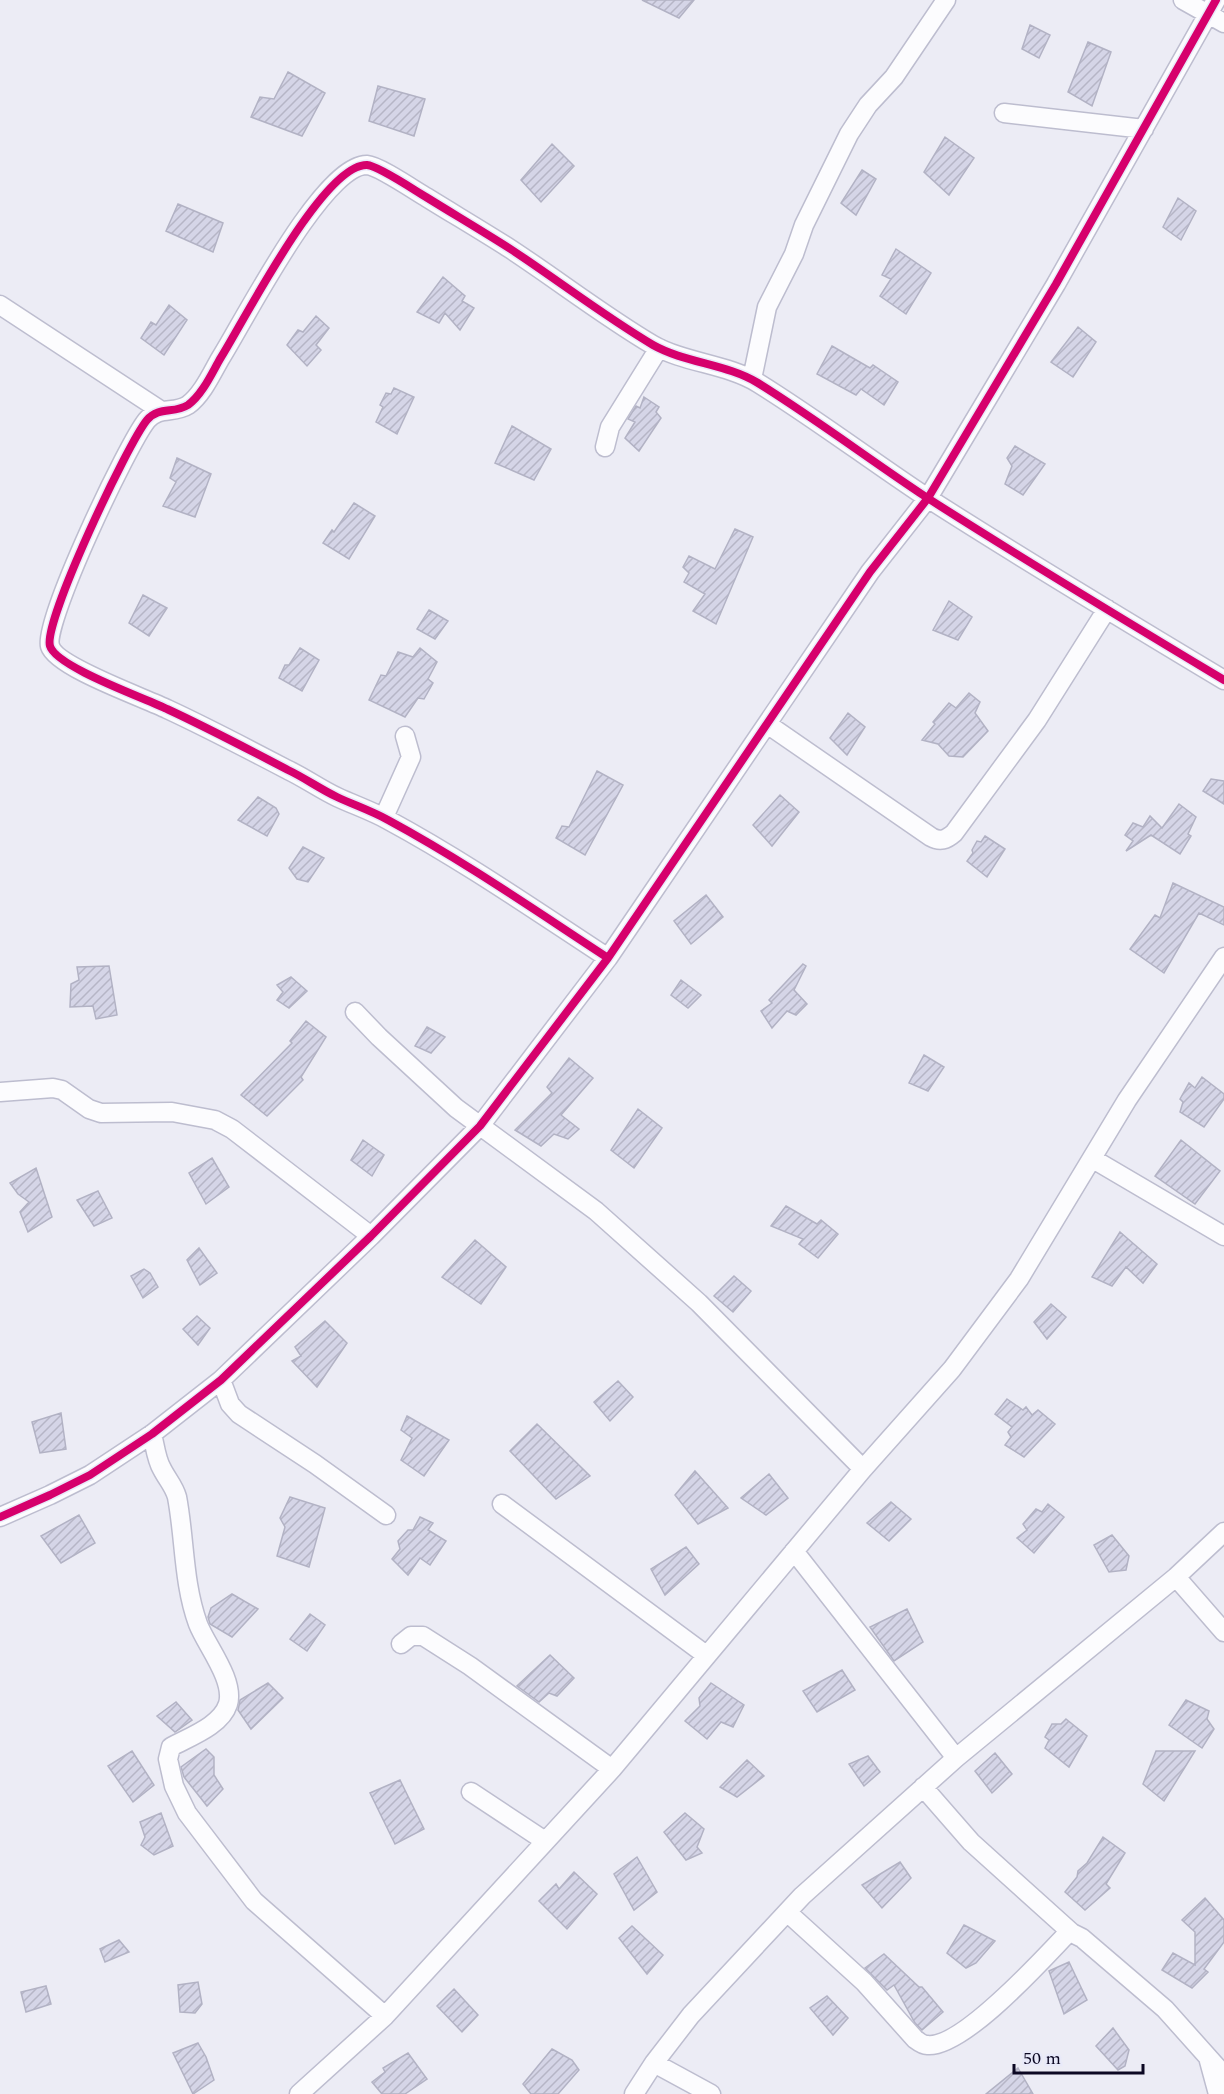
<svg xmlns="http://www.w3.org/2000/svg" width="1224" height="2094" font-family="Spectral,serif">
<defs>
<pattern id="building-hatch" width="6" height="6" patternUnits="userSpaceOnUse" patternTransform="scale(1.5)"><rect width="6" height="6" fill="#d5d5e7"/><path d="M-1 1l2-2M0 6l6-6M5 7l2-2" fill="none" stroke="#b6b5c6"/></pattern>
</defs>
<rect width="100%" height="100%" fill="#ececf5"/>
<!-- building -->
<path fill="url(#building-hatch)" stroke="#b2b2c4" stroke-width="1.5" d="M642 0H694L679 18Z
M1030 25 1050 35 1039 58 1022 49Z
M1088 42 1111 52 1092 106 1068 92Z
M288 72 325 93 302 136 251 117 260 97 274 99Z
M378 86 425 99 414 136 369 121Z
M945 137 974 158 949 195 924 172Z
M552 144 574 166 541 202 521 180Z
M862 170 876 179 856 215 841 203Z
M1178 198 1196 211 1181 240 1163 227Z
M178 204 223 223 213 252 166 231Z
M896 249 931 273 906 314 880 296 891 279 882 275Z
M443 277 465 296 462 301 474 308 460 330 445 313 439 323 417 312Z
M169 305 187 320 164 355 141 338 151 322 156 325Z
M316 316 329 328 316 345 321 350 307 366 287 345 298 330 303 332Z
M1078 327 1096 342 1073 377 1051 362Z
M832 346 870 368 873 365 898 382 884 405 861 389 856 395 817 374Z
M394 388 414 397 397 434 376 422 383 407 380 405 386 393 391 394Z
M644 397 659 407 656 412 661 418 639 451 625 438 635 422 628 419 636 406 640 408Z
M512 426 551 449 534 480 495 463Z
M1015 446 1045 464 1023 495 1005 484 1012 466 1007 458Z
M177 458 211 474 195 517 163 506 176 482 170 478Z
M354 503 375 516 349 559 323 543 332 530 334 532Z
M735 529 753 537 716 624 693 611 705 594 684 582 689 573 683 567 689 556 715 569Z
M143 595 167 608 149 636 129 623Z
M949 601 972 617 958 640 933 630Z
M429 610 448 621 435 639 417 629Z
M300 648 319 660 302 691 279 678 285 665H289Z
M420 648 437 662 428 679 433 683 424 699 418 698 405 717 369 700 381 675 386 676 398 652 413 657Z
M969 693 980 702 975 713 988 731 963 757 949 756 938 744 922 740 935 724 933 722 949 703 956 708Z
M848 713 865 727 847 755 830 738Z
M597 771 623 785 585 855 556 838 562 826 569 827Z
M1211 779 1224 781V804L1203 791Z
M780 795 799 812 772 846 753 825Z
M258 797 276 808 279 814 267 836 238 820Z
M1179 804 1196 817 1188 834 1191 836 1180 854 1151 835 1126 851 1133 841 1125 835 1133 823 1143 827 1150 816 1162 828Z
M985 836 1005 849 987 877 967 861 973 853 972 850 977 841 981 842Z
M303 847 324 858 308 882 297 879 289 868Z
M1173 883 1224 907V925L1199 913 1164 973 1130 949 1155 915 1160 918Z
M706 895 723 917 691 944 674 921Z
M803 964 806 966 794 990 807 1004 796 1015 787 1011 772 1028 761 1011 772 1003 769 1000Z
M109 966 117 1015 96 1019 93 1006 70 1007 71 984 79 980 77 967Z
M291 977 307 991 289 1008 277 1000 283 992 277 985Z
M681 980 701 995 688 1008 671 995Z
M306 1021 326 1037 301 1077 303 1080 267 1116 241 1095 292 1043 290 1041Z
M427 1027 445 1037 431 1053 415 1046Z
M924 1055 944 1067 928 1091 909 1083Z
M569 1058 593 1078 561 1115 579 1129 568 1139 554 1134 541 1146 515 1130 552 1093 547 1087Z
M1202 1077 1224 1094V1099L1204 1127 1180 1112 1183 1102 1180 1099 1189 1083 1195 1088Z
M638 1109 662 1128 634 1168 611 1150Z
M363 1140 384 1155 372 1176 351 1160Z
M1181 1140 1220 1171 1195 1204 1155 1176Z
M212 1158 229 1187 206 1204 189 1173Z
M36 1168 52 1217 28 1232 20 1212 29 1202 18 1194 10 1183Z
M98 1191 112 1218 94 1226 77 1200Z
M786 1206 817 1224 821 1220 838 1234 818 1258 799 1244 803 1239 771 1226Z
M1120 1232 1157 1264 1143 1283 1126 1267 1112 1286 1092 1277Z
M475 1240 506 1267 481 1304 442 1277Z
M199 1248 217 1273 200 1285 187 1260Z
M144 1269 150 1273 158 1287 143 1298 131 1276Z
M734 1276 751 1291 733 1312 714 1296Z
M1051 1304 1066 1317 1047 1339 1034 1322Z
M197 1316 210 1328 198 1345 183 1329Z
M325 1321 347 1343 317 1387 292 1361 301 1356 295 1347Z
M618 1381 633 1397 610 1421 594 1402Z
M1007 1399 1023 1410 1026 1407 1032 1415 1038 1410 1055 1424 1024 1457 1005 1445 1011 1437 1008 1432 1012 1427 995 1414Z
M61 1413 66 1449 40 1453 32 1422Z
M407 1416 449 1440 424 1476 401 1460 412 1438 401 1430Z
M537 1424 590 1476 556 1499 510 1451Z
M695 1471 728 1508 698 1524 675 1495Z
M769 1474 788 1498 766 1515 741 1498Z
M290 1497 325 1508 309 1567 277 1556 285 1527 280 1518Z
M891 1502 911 1519 889 1541 867 1523Z
M1048 1504 1064 1517 1034 1553 1017 1538 1027 1530 1023 1524 1036 1509 1042 1512Z
M79 1515 95 1543 61 1563 41 1536Z
M420 1517 433 1523 428 1530 446 1541 430 1565 420 1558 408 1575 392 1559 400 1549 398 1541 408 1530H413Z
M1112 1535 1129 1556 1126 1570 1109 1572 1094 1545Z
M686 1547 699 1564 665 1595 651 1569Z
M232 1594 258 1609 232 1637 210 1624 208 1617 211 1608Z
M907 1609 923 1642 894 1661 870 1627Z
M310 1614 325 1625 307 1651 290 1639Z
M550 1655 574 1678 557 1696 549 1693 539 1702 517 1686Z
M842 1670 855 1690 817 1712 803 1691Z
M268 1683 283 1698 251 1729 238 1710 240 1700Z
M711 1683 744 1705 733 1727 721 1722 707 1739 685 1721 700 1706 699 1698Z
M1186 1700 1209 1711 1207 1719 1214 1729 1202 1748 1169 1725Z
M176 1702 192 1720 175 1732 157 1716Z
M1066 1719 1087 1736 1069 1767 1045 1748 1049 1740 1045 1737 1052 1724H1061Z
M206 1749 214 1757V1775L223 1789 207 1806 184 1777 181 1767Z
M132 1751 154 1785 133 1802 108 1766Z
M1156 1751H1195L1164 1801 1143 1784Z
M995 1753 1012 1774 992 1793 975 1771Z
M868 1756 880 1772 864 1786 849 1764Z
M747 1760 764 1776 737 1797 720 1787Z
M400 1780 424 1829 395 1844 370 1793Z
M161 1813 173 1846 154 1855 141 1845 145 1837 140 1822Z
M685 1813 704 1829 697 1847 702 1853 686 1860 664 1832Z
M1103 1837 1125 1853 1106 1884 1110 1888 1085 1910 1065 1892 1077 1877 1078 1871 1087 1863Z
M637 1857 657 1892 634 1910 614 1874Z
M900 1862 911 1878 882 1908 862 1885Z
M574 1872 597 1894 567 1929 539 1901 556 1884 559 1889Z
M1205 1898 1224 1920V1942L1204 1969 1208 1972 1192 1988 1162 1970 1173 1953 1195 1965V1932L1182 1920Z
M964 1925 995 1941 976 1963 966 1968 947 1953Z
M632 1926 663 1955 647 1974 619 1938Z
M119 1940 129 1952 105 1962 100 1949Z
M884 1954 919 1987H922L943 2012 922 2030 915 2023 894 1985 887 1990 865 1968Z
M1069 1962 1087 2000 1064 2014 1049 1971Z
M198 1982 202 2004 195 2013 180 2012 178 1985Z
M46 1986 51 2004 26 2012 21 1992Z
M454 1989 478 2015 462 2032 437 2006Z
M827 1996 848 2018 833 2035 810 2008Z
M1113 2028 1129 2050 1125 2066 1118 2070 1096 2046Z
M198 2043 206 2057 214 2080 193 2094 173 2053Z
M552 2049 572 2060 579 2070 558 2094H531L523 2084Z
M408 2053 427 2079 405 2094H382L372 2082 385 2072 383 2068Z
M1018 2068 1033 2094H986Z"/>
<g fill="none" stroke-linecap="round" stroke-linejoin="round">
<defs>
<path id="street" d="M1183 0 1224 23
M1004 113 1144 129
M0 305 160 410
M752 379 767 307 794 254 804 225 849 134 868 105 894 77 946 0
M605 447 610 427 659 348
M767 724 931 837C940 842 946 840 954 833L1037 720 1107 609
M384 817 411 757 405 736
M608 958C536 911 464 861 388 820 372 811 354 805 337 797 320 789 305 778 288 770 248 749 208 728 167 709 145 698 56 667 50 646 43 622 128 443 147 420 159 406 174 414 188 405 202 395 212 373 220 359 243 323 323 164 367 165 379 166 414 190 426 197 455 215 484 232 512 250 559 281 604 316 653 345 685 363 727 364 758 383 816 419 870 460 926 497 1024 560 1124 620 1224 680
M355 1012 379 1037 456 1108 596 1211 699 1303 863 1469
M0 1092 53 1088 62 1090 89 1109 101 1113 172 1112 215 1120 232 1129 371 1236
M1093 1159 1224 1236
M221 1380 230 1404 239 1414 315 1464 386 1515
M152 1434C155 1445 156 1459 162 1469 167 1479 174 1486 177 1497 185 1539 183 1583 198 1624 206 1645 235 1680 228 1704 221 1726 189 1737 171 1747L168 1759 174 1786 187 1813 254 1901 385 2016
M502 1504 706 1655
M0 1517 50 1495 90 1475 152 1434 221 1380 371 1236 480 1126 608 958 870 572 928 498 1056 284 1216 0
M794 1551 956 1758
M1176 1577 1224 1632
M401 1644 411 1636H423L470 1666 612 1769
M923 1787 971 1842 1072 1933 1082 1938 1165 2009 1224 2075
M471 1792 545 1841
M787 1912 864 1982 915 2039C919 2042 923 2045 927 2045 962 2049 1042 1960 1066 1935L1072 1933
M1209 2061 1218 2094
M654 2063 711 2094
M299 2094 385 2016 612 1769 863 1469 952 1369 1019 1279 1127 1100 1224 957
M634 2094 654 2063 691 2015 802 1896 956 1758 1176 1577 1224 1532"/>
</defs>
<!-- street casing -->
<use href="#street" stroke="#bdbdcf" stroke-width="21"/>
<!-- street -->
<use href="#street" stroke="#fcfcfe" stroke-width="18"/>
<defs>
<path id="cycleway" d="M608 958C536 911 464 861 388 820 372 811 354 805 337 797 320 789 305 778 288 770 248 749 208 728 167 709 145 698 56 667 50 646 43 622 128 443 147 420 159 406 174 414 188 405 202 395 212 373 220 359 243 323 323 164 367 165 379 166 414 190 426 197 455 215 484 232 512 250 559 281 604 316 653 345 685 363 727 364 758 383 816 419 870 460 926 497 1024 560 1124 620 1224 680
M0 1517 50 1495 90 1475 152 1434 221 1380 371 1236 480 1126 608 958 870 572 928 498 1056 284 1216 0"/>
</defs>
<!-- cycleway casing -->
<use href="#cycleway" stroke="#e8e9f9" stroke-width="11"/>
<!-- cycleway -->
<use href="#cycleway" stroke="#d6006c" stroke-width="8"/>
</g>
<!-- scale -->
<path d="M1014 2064v9h129v-9" fill="none" stroke="#0c0823" stroke-width="3"/>
<text x="1023" y="2064" font-size="18" fill="#0c0823" stroke="#e8e9f9" stroke-width="4.5" paint-order="stroke">50 m</text>
</svg>
